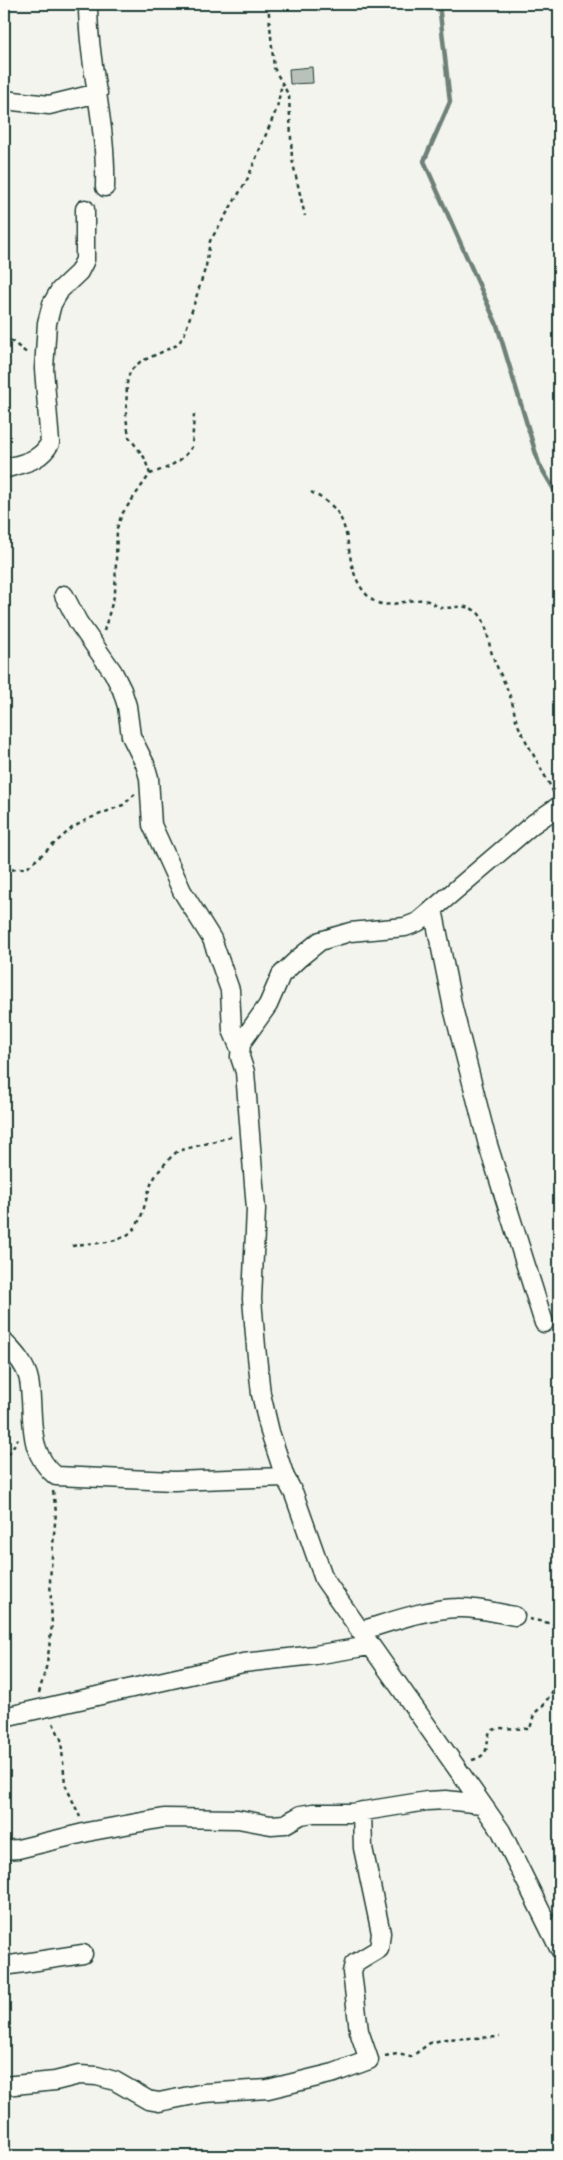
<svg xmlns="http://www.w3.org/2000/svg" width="563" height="2160" font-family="'Balsamiq Sans',sans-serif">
<rect width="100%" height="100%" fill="#f4f4ef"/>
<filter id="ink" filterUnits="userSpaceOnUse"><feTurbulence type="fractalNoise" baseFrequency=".02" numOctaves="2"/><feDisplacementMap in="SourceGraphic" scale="10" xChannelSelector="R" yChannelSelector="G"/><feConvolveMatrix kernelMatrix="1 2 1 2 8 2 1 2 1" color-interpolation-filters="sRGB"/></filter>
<g filter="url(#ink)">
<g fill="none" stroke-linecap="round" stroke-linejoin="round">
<!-- stream -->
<path stroke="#6e8179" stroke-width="4.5" d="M439 4 450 102 424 161 497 325 539 464 559 498"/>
</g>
<!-- building -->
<path fill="#b9c1bb" stroke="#1f3d34" d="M312 67 313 83 290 84 289 69Z"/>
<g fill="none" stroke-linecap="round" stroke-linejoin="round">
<defs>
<path id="minor" d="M88 4C88 65 107 124 105 187
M4 100 49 105 98 93
M4 469C22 463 40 462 50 443L44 369 47 323 52 304 60 290 79 272 85 260V209
M64 595 78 622 113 672 122 690 127 706 131 736 145 764 149 778 152 825 182 891 212 939 230 990 232 1030 240 1049
M559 806 533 824 418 922 405 927 350 932 320 941 299 958 281 975 268 1005 241 1043 240 1057 245 1072 256 1209 252 1299 256 1347 261 1394 270 1432 285 1477 294 1494 324 1579 501 1831 559 1948
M433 909 453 1008 488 1145 544 1323
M4 1342C14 1352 26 1365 29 1380 35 1415 25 1451 56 1476L174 1481 285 1477
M360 1631C391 1622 425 1609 458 1608 477 1607 496 1613 515 1616
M4 1717 243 1663 315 1655 369 1646
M4 1850 18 1849 92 1831 164 1818 238 1819 271 1825 285 1824 301 1815 313 1813H352L427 1801 446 1800 481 1804
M4 1966 83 1954
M4 2086 55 2081 79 2075 97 2076 115 2081 148 2100 159 2102 204 2093 268 2089 334 2073 369 2060 359 2031 352 1972 354 1964 379 1949 381 1933 363 1848 362 1811"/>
</defs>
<!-- minor casing -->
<use href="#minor" stroke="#1f3d34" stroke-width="21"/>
<!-- path -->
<path stroke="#1f3d34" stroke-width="2.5" stroke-dasharray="4 4" stroke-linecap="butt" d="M268 4 274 68 289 96 292 159 305 216
M4 335 28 354
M150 474 144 457 129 437 126 417 127 383 130 371 140 362 177 345 184 336 206 266 210 241 247 180 277 108 282 83
M311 492C320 497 332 504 338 513 354 540 344 573 369 597 384 613 405 598 423 600 431 600 436 608 444 608 454 608 465 604 474 610 488 618 487 640 492 654 497 669 505 682 510 696 514 706 514 716 518 725 529 748 542 770 554 793
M104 631 115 593 117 528 122 514 150 474 169 467 184 457 192 447 194 414
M4 871 28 867 72 828 86 820 123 805 135 794
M72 1246C89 1242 105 1245 121 1238 145 1229 143 1200 153 1180 159 1170 169 1158 178 1151L234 1136
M4 1461 18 1439
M529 1619 559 1625
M39 1693 47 1664 52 1625 50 1579 56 1512 53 1491
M53 1723 61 1739 65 1784 80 1817
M472 1760C491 1755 485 1746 490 1731L499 1728 530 1729 534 1714 544 1704 559 1682
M385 2056 397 2054 411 2057 430 2043 445 2039 500 2037"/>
<!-- minor -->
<use href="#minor" stroke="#fdfcf7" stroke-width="18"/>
</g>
</g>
<!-- margin -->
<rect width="563" height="2160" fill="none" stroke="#fdfcf7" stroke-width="20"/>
<rect x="10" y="10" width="543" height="2140" fill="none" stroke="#1f3d34" stroke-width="2" filter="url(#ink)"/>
</svg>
